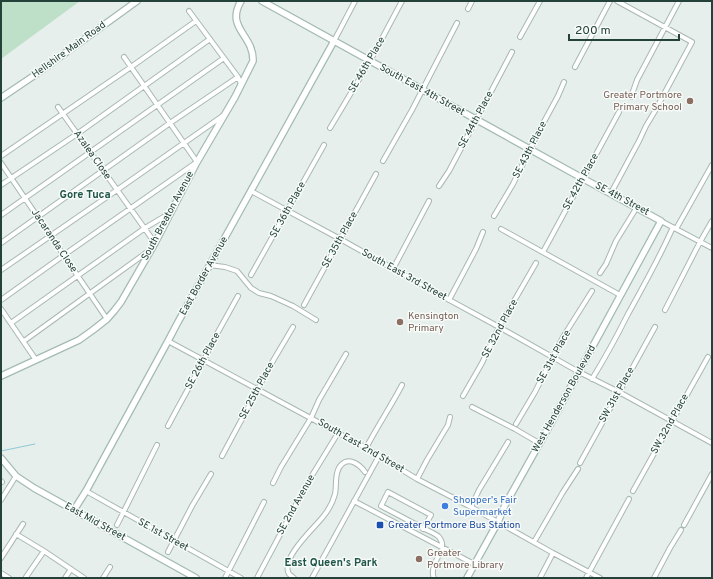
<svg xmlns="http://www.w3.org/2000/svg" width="713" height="579" font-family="Overpass,sans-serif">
<rect width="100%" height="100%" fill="#e6efeb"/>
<!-- green -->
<path fill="#bfe0c8" d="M1 1H80L1 59Z"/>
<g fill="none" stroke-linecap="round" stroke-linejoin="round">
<!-- stream -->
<path stroke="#8ec9d4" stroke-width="1" d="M1 451 35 444"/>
<defs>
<path id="street" d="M468 9 472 1
M189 11 238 77 241 84
M520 37 540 1
M334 41 355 1
M575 67 610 1
M631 97 637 80 679 1
M58 107 155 243
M330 128 370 61 402 1
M1 156 131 67 196 21
M383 161 412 110 457 23
M1 163 107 319
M1 185 77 134 210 39
M439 186 449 171 512 52
M251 191 342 240 431 290 499 327 579 372 619 392 712 443
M611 193 639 141 646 126 655 111 692 42 617 1
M1 215 224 58
M494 216 513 184 539 131 558 96 564 82
M661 221 712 248
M501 229 620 295
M676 229 712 165
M1 243 170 123 238 77
M543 252 619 112
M209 265 225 267 237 271 251 288 259 293 271 296 293 306 316 320
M393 269 429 201
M1 270 117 190 224 115
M600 273 606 264 616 241 637 207
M251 275 324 145
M1 300 64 255 197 162 124 57
M449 300 476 249 483 232
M304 305 376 174
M1 309 36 360
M665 310 700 242 712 221
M11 323 145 228 170 213
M24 341 150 250
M168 341 366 448 417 479 471 507 553 553 600 578
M592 379C605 358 617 336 628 314 644 285 660 257 673 227
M463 396 482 363 499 327 536 263
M472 407 515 429 539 443
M516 424 535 392 563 337 592 291
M168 426 176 411 204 360 213 341 238 296
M366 448C377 427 391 406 402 385
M222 456 258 389 267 371 293 327
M580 463 655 327
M417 479 427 460 448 425 450 417
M1 481 2 482
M273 483 281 467 311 418 319 400 346 354
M86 491 241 578
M633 491 708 357
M1 500 16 476
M354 501 474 564
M471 507 479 490 508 442
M117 525 157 445
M684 525 712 474
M423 529 431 515 388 492 381 506C395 513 409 521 423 528 428 531 435 533 439 537 443 542 443 546 441 551 437 559 430 570 434 578
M16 534 44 551 84 578
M534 542 563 492 578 469
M168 552 192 506 211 474
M1 558 23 524
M1 573 9 578
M26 577 44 551
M65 578 71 569
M103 578 110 567
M225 578 264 502
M257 578 308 482 338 433
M294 578C293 577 290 575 289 574 280 559 313 529 322 518 328 511 333 502 335 494 337 485 334 471 342 464 350 457 360 465 365 472
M312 578 379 456
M540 578 553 553
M586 578 629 499
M654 578 670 548 681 530"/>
<path id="secondary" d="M262 1 582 178 661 221 551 423 505 505 498 522 467 578
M1 98 32 77 137 1
M1 376 79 340 93 330 107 319 114 311 121 302 155 243 197 162 235 97 253 61C254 35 225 28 241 1
M1 458 16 476 34 488 196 578
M74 510 86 491 168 341 178 322 187 306 334 41"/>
</defs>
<!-- street casing -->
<use href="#street" stroke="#a8b8b2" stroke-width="6"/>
<!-- secondary casing -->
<use href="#secondary" stroke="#a4bbb3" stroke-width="8"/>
<!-- street -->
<use href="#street" stroke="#fff" stroke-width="4"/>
<!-- secondary -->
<use href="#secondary" stroke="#fff" stroke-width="5.5"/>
</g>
<!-- markers -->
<g fill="#8d6e63" stroke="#f7fbf9" stroke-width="1.5">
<circle cx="690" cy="101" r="4"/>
<circle cx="400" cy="322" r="4"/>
<circle cx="419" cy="559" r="4"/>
</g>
<circle fill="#3f7fe0" stroke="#f7fbf9" stroke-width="1.5" cx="445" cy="506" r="4"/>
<rect fill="#1a4fb4" stroke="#f7fbf9" stroke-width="1.5" x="376" y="521" width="8" height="8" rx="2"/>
<g text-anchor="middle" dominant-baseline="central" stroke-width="3" stroke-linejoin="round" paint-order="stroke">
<!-- street labels -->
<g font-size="10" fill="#24423a" stroke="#f7fbf9">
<text transform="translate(69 50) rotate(-36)">Hellshire Main Road</text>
<text transform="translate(367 65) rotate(-60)">SE 46th Place</text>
<text transform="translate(422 90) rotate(29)">South East 4th Street</text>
<text transform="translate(476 120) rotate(-62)">SE 44th Place</text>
<text transform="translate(530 150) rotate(-63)">SE 43th Place</text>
<text transform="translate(92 155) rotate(55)">Azalea Close</text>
<text transform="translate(581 182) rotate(-61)">SE 42th Place</text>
<text transform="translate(622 199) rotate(28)">SE 4th Street</text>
<text transform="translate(288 210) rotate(-61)">SE 36th Place</text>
<text transform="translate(168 216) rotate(-62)">South Breaton Avenue</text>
<text transform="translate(340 240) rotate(-61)">SE 35th Place</text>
<text transform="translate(54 241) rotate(56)">Jacaranda Close</text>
<text transform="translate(404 275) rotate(29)">South East 3rd Street</text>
<text transform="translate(204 276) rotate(-61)">East Border Avenue</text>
<text transform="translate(500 329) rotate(-62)">SE 32nd Place</text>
<text transform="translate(554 357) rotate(-61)">SE 31st Place</text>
<text transform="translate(203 361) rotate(-62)">SE 26th Place</text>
<text transform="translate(257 391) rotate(-62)">SE 25th Place</text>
<text transform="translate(617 395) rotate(-61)">SW 31st Place</text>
<text transform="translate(564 399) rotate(-61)">West Henderson Boulevard</text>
<text transform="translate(670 424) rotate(-61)">SW 32nd Place</text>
<text transform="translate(361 446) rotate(30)">South East 2nd Street</text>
<text transform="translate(296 505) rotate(-61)">SE 2nd Avenue</text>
<text transform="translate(95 522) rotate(29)">East Mid Street</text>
<text transform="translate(163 535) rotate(29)">SE 1st Street</text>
</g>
<!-- education labels -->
<g font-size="10" fill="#785e54" stroke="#f7fbf9" text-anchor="start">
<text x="682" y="95" text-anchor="end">Greater Portmore<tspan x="682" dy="12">Primary School</tspan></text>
<text x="408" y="316">Kensington<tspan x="408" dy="12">Primary</tspan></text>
<text x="427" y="553">Greater<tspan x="427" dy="12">Portmore Library</tspan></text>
</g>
<!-- shop labels -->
<g font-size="10" fill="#366cbe" stroke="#f7fbf9" text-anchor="start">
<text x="453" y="500">Shopper's Fair<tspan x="453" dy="12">Supermarket</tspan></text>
</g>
<!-- transit labels -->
<g font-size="10" fill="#164399" stroke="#f7fbf9" text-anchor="start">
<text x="388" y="525">Greater Portmore Bus Station</text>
</g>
<!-- neighbourhood labels -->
<g font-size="11" font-weight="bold" fill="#1f5548" stroke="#f7fbf9">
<text x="85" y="195">Gore Tuca</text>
<text x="331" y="563">East Queen's Park</text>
</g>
</g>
<!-- border -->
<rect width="713" height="579" fill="none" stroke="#24423a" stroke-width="4"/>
<!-- scale -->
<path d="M569 34v6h110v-6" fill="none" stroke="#24423a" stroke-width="2"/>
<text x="575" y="34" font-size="12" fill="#24423a" stroke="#f7fbf9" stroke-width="3" paint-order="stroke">200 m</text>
</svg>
